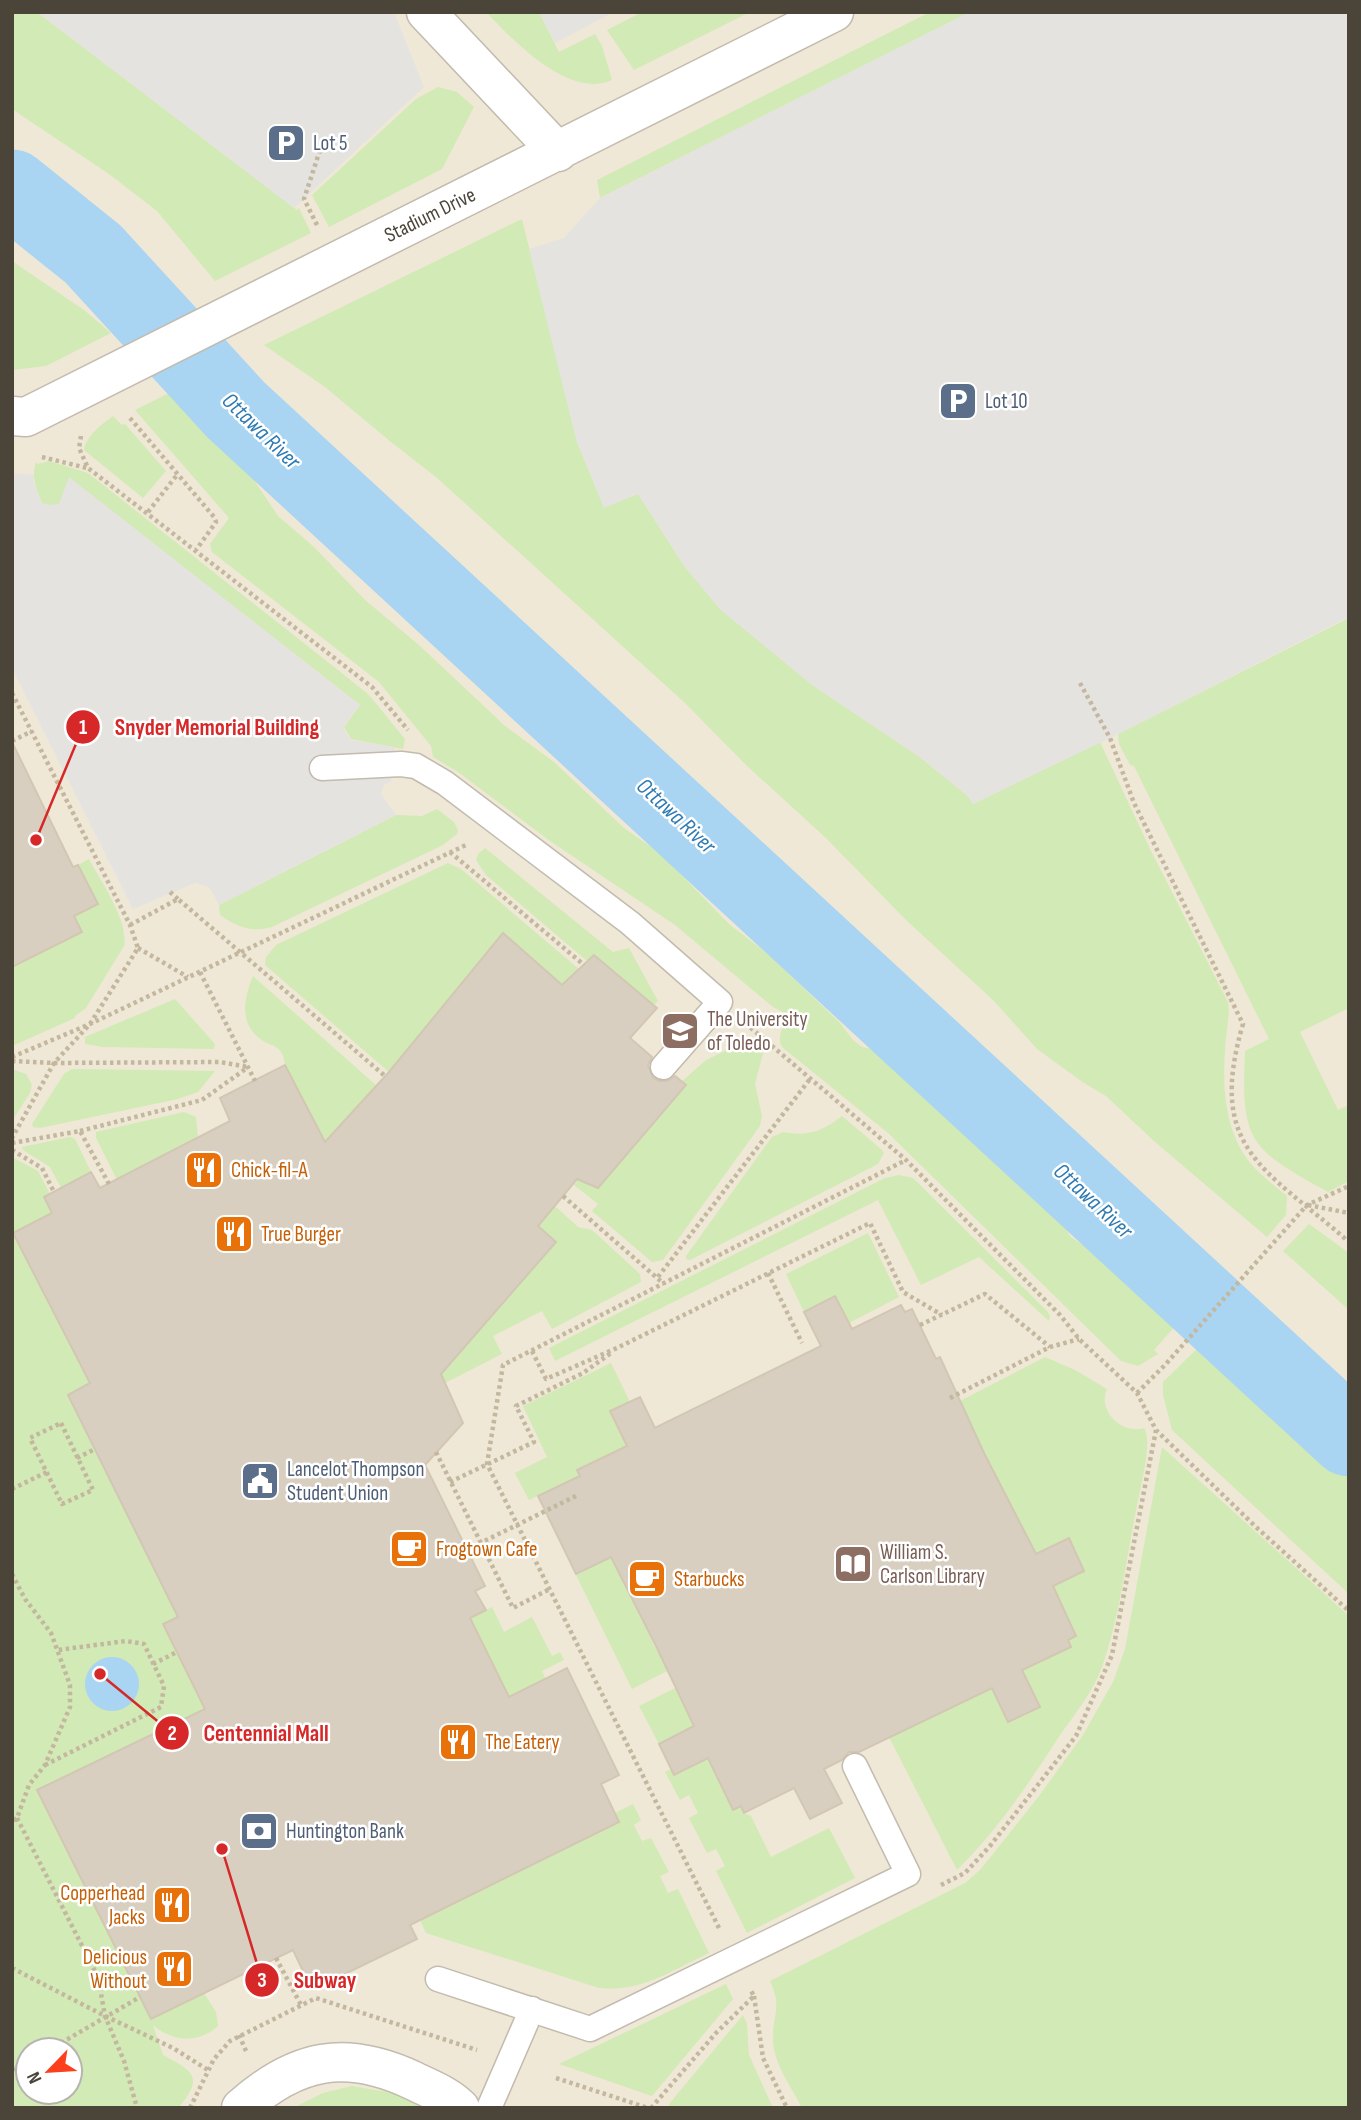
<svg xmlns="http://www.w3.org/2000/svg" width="1361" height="2120" font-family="'Sofia Sans Condensed',sans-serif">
<rect width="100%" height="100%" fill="#f6f3ec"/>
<!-- education -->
<path fill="#efe8d6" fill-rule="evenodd" d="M12 12H1349V2108H12ZM28 2050H70V2092H28Z"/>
<!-- green -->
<path fill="#d2eab5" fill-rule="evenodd" d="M12 12H37L297 210 299 208 311 233 215 281 157 211 109 174 12 109Z
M486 12H539L559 52 595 34 602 46 612 80C569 100 513 40 486 12Z
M642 12H750L634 70 607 30Z
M930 12H970L600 198 597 180Z
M438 87 457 92 474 107 442 169 329 227 312 195 416 99Z
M522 219 577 442 604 507 638 494 685 567 721 610 811 684 921 758 969 797 973 804 1100 742 1151 851 1228 1002 1229 1012C1223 1060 1217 1118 1248 1160 1258 1174 1274 1185 1287 1196L1286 1215 1267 1237 1155 1142 1106 1096 1084 1083 1037 1049 994 1001 905 919 826 838 746 765 685 703 436 477 391 442 325 387 264 345Z
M12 261 84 310 111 333 46 366 12 370Z
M171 392 248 471 278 516 314 547 365 600 420 646 505 726 554 762 624 828 660 853 729 924 768 954 840 1023 853 1040 862 1047 873 1049 889 1060 986 1145 1058 1217 1071 1237 1108 1262 1165 1317 1178 1323 1154 1350 1158 1354 1138 1366 1121 1361 888 1133 782 1047C776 1035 784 1026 790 1016L773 1007 675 925 550 841 458 772 433 757 431 746 379 682 212 552 210 544 229 518 135 410Z
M113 416 122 425 125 424 166 471 143 498 84 450C87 435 101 425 113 416Z
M49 461 88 473 343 674 369 695 405 739 403 749 351 739 344 727 360 705 69 478 59 505H48L42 503C36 488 31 478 36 462L38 464Z
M1349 618V1008L1300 1032 1338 1110 1349 1105V1181L1328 1192C1249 1148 1241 1143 1245 1051L1269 1039 1134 766 1130 765 1119 744 1118 734Z
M437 809 454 822 458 830 457 834 443 845 272 927C250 933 238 927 220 915L219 905 396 815 422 816Z
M485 848 613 952 629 948 658 1001 654 1005 594 955 587 961 486 875 476 860 478 854Z
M89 859C101 882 129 921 124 946L86 1008 75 1016V1018L12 1046V967L82 932 74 916 98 904 78 865Z
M448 863 461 869 580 970 565 988 503 934 389 1072 265 965 266 957 276 945Z
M253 976 377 1086 325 1142 285 1065C284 1061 284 1057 282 1054 280 1048 274 1046 269 1044 239 1030 242 1002 253 976Z
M175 999 215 1044 214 1049 103 1047 85 1044V1037Z
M735 1046 755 1048 763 1053 755 1084 762 1116 760 1126 663 1260 652 1262 592 1211 598 1204 574 1185 578 1180 598 1188 681 1082 706 1060Z
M12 1069 26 1074 32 1085 30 1093 12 1121Z
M72 1069H78L215 1071 198 1092 178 1099 40 1128 33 1127 32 1124 64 1074Z
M184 1112 196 1117 198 1138 117 1180 96 1138V1132Z
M842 1116 882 1150 884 1153 878 1164 690 1260 686 1259V1256L772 1137 783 1132C807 1137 823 1131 842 1116Z
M70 1137 75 1139 91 1172 61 1188 50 1167 23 1150 22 1147Z
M12 1157 38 1171 50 1194 44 1197 52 1213 14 1233 90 1383 68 1395 178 1617 252 1686 37 1790 151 2018 204 1993 216 2012 218 2026C198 2044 172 2042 153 2025L163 2055C193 2071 205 2077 178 2108H12ZM28 2050H70V2092H28Z
M899 1175 913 1178 1047 1311 1050 1316 1049 1321 979 1257 921 1285 878 1200 555 1361 549 1348 885 1178Z
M555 1206 578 1227 592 1230 640 1274 641 1282 552 1329 542 1311 493 1336 502 1354 445 1383 441 1374 556 1243 539 1226Z
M1309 1224 1349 1253V1310L1283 1251Z
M868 1233 899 1297 849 1323 804 1312 786 1274Z
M1200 1346 1239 1388 1275 1412 1296 1421 1309 1423 1349 1462V1594L1172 1430 1163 1395V1382Z
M1045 1357 1075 1370 1107 1389C1097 1411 1122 1435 1144 1428 1153 1442 1140 1488 1137 1506 1126 1559 1120 1616 1102 1667 1093 1692 1075 1714 1060 1735 1029 1783 998 1830 957 1870L889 1737 992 1688 1008 1722 1039 1707 1019 1664H1036L1070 1647 1068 1640 1076 1637 1058 1597 1046 1590 1084 1571 1069 1538 1028 1557 1030 1542 1012 1505 1005 1508V1494L985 1453 978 1456 977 1438 960 1401Z
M611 1363 630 1402 627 1446 578 1470 580 1476 529 1500 515 1473 547 1457 523 1406Z
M1162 1447 1349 1616V2108H802C792 2088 774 2064 773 2041 772 2013 783 2009 770 1981L965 1883 981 1869 1039 1796 1083 1735 1113 1682 1125 1649Z
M619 1553 620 1575 636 1608 643 1605C645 1627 653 1656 675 1667L632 1689 576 1575Z
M492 1607 504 1632 532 1617 552 1656 560 1652 564 1660 542 1671 560 1707 523 1725 470 1618Z
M675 1688 688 1713 703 1722 659 1744 639 1706Z
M715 1754 744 1813 751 1816 771 1857 829 1828 855 1878 747 1933 716 1871 725 1866 716 1849 707 1853 689 1818 698 1813 689 1795 680 1800 665 1772 671 1769 674 1775Z
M633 1804 641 1820 634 1825 642 1841 651 1838 669 1872 660 1876 668 1893 678 1889 709 1953C673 1970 640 1993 599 1988L426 1933 420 1920 619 1823 615 1813Z
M726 1984 733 1999 652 2096 559 2064Z
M743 2015 747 2024 749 2055 773 2108H669V2104Z
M352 2086 393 2093 426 2108H293L323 2093Z"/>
<!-- parking -->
<path fill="#e5e3e0" d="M37 12H394L424 87 294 208Z
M539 12H614L555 43Z
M970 12H1349V617L1118 734 973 804 969 797 921 758 811 684 721 610 685 567 638 494 604 508 577 442 529 249 564 238 600 198Z
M12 473 34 475 33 481 42 503 48 505 59 504 69 477 360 705 345 724 344 730 351 740 395 747 391 782 384 785 381 794 396 815 219 905 211 890 206 886 195 883 133 909 12 668Z"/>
<!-- water -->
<path fill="#a9d4f2" d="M85 1684a27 27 0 1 1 54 0a27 27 0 1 1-54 0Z"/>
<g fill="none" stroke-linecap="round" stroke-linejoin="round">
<!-- river -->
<path stroke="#a9d4f2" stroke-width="79" d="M12 189 93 254 236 410 1349 1437"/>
</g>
<!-- building -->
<path fill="#d8cfc1" stroke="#d3c7b4" stroke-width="2" d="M12 742 73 867 78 865 98 904 74 916 82 932 12 967Z
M503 933 562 985 594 955 657 1008 630 1038 652 1057 648 1065 653 1078 659 1081H667L675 1076 686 1085 598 1188 577 1179 538 1226 556 1242 441 1374 463 1423 425 1465 485 1586 475 1591 486 1610 470 1618 509 1697 567 1668 619 1775 601 1784 619 1822 410 1925 417 1939 312 1990 293 1950 151 2019 37 1790 205 1709 163 1624 178 1617 68 1395 90 1383 13 1233 52 1213 44 1197 91 1172 100 1188 230 1121 220 1098 285 1065 325 1142 389 1072Z
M835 1296 852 1329 901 1305 905 1312 912 1309 936 1359 940 1357 984 1453 1036 1554 1069 1538 1084 1571 1053 1586 1076 1636 1068 1640 1071 1647 1022 1670 1040 1707 1008 1722 992 1688 859 1752H849L842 1760 824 1769 842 1803 810 1819 794 1788 744 1813 741 1806 733 1810 708 1758 674 1775 659 1744 694 1726 657 1648 611 1557 576 1574 538 1496 580 1476 577 1470 627 1446 610 1411 640 1397 655 1428 821 1346 804 1312Z"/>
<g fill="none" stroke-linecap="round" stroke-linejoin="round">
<defs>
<path id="service" d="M322 768 401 764 416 766 445 783 630 923 720 1002 663 1067
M438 1979 590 2029 908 1874 855 1766
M489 2108 532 2009"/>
<path id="minor" d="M426 12 558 152
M12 416 26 417 834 12
M241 2108C297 2058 346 2049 414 2081 430 2089 447 2095 460 2108"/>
</defs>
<!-- service casing -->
<use href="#service" stroke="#c2bbae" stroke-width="27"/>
<!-- minor casing -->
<use href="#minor" stroke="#c2bbae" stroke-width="41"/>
<!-- path -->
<path stroke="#c4b79f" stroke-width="4.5" stroke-dasharray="3.5 3.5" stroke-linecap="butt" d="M317 225 304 199 321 147
M130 418 214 517 216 522 196 550
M81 436 79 448 88 468 372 687 408 730
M42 457 87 468
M148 512 177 475
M1080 683 1110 738 1134 803 1243 1024C1206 1150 1265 1168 1349 1242
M12 693 130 925 138 948 90 1024 54 1063 12 1138
M12 741 32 731
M450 852 584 965
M170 892 178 899
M130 925 178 899 385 1076
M138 948 188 977
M200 972 255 1081
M745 1023 906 1160 1060 1315 1079 1339 1137 1393 1156 1430 1256 1527 1349 1611
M12 1057 90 1024 468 844
M12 1061 54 1063 220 1062 248 1067
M80 1131 202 1100 247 1068
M12 1143 80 1131 109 1184
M12 1150 42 1168 54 1192
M563 1196 664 1284
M1308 1205 1349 1213
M768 1273 802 1343
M658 1277 810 1079
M920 1325 985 1294 1050 1347
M532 1351 546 1379 617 1348 870 1223 903 1292 942 1315
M1137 1393 1165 1365 1307 1205 1349 1186
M950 1398 1050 1347 1079 1339
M61 1423 93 1490 62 1504 30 1438Z
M436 1452 513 1608 548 1590
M77 1458 95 1449
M450 1482 534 1442 516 1406 583 1373 611 1353
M12 1489 47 1472
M466 1550 578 1495
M12 1574 25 1599 51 1633 70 1685V1707L45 1765 29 1785 17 1818 12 1821
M153 1664 177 1652
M45 1765 161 1707 164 1686 144 1644 126 1641 58 1650
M17 1818 98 1977 105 2016 124 2061 137 2108
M941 1885 965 1873 990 1846 1076 1736 1112 1655 1156 1430
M719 1928 487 1464 503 1365 906 1160
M276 1958 301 2005
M12 1968 105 2016 173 2048 208 2070
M754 1996 763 2058 787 2108
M239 2035 246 2051
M49 2050 140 1997
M12 2070 28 2061
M556 2078 648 2108
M190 2108 214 2059 230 2041 316 1998 477 2050
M651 2108 716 2033 754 1996 750 1989"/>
<!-- service -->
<use href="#service" stroke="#fff" stroke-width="24"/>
<!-- minor -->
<use href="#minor" stroke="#fff" stroke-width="38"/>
</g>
<!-- icons -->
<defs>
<symbol id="parking-square" viewBox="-11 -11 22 22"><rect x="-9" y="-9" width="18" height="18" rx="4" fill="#5c6f8a" stroke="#fff"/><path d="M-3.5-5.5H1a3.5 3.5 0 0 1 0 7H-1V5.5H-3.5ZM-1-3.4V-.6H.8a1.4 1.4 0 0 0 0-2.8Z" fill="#fff"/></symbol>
<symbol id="university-square" viewBox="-11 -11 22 22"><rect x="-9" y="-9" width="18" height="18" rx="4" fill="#8d6e63" stroke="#fff"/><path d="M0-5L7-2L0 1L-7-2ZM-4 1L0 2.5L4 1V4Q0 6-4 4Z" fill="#fff"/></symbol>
<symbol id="restaurant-square" viewBox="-11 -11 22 22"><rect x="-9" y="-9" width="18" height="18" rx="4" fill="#e8710a" stroke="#fff"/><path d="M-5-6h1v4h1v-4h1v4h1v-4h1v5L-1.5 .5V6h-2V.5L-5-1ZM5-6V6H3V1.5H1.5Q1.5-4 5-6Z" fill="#fff"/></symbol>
<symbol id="civic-square" viewBox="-11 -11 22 22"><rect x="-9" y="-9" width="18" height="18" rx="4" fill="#5c6f8a" stroke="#fff"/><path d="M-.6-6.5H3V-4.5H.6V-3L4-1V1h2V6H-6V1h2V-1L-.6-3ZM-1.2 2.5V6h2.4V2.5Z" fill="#fff"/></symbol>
<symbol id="cafe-square" viewBox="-11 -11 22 22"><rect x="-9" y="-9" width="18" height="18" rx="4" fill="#e8710a" stroke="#fff"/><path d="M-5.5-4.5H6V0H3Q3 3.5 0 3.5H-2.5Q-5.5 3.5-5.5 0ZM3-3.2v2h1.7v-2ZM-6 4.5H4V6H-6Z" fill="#fff"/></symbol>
<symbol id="library-square" viewBox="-11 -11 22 22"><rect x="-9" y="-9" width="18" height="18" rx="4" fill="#8d6e63" stroke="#fff"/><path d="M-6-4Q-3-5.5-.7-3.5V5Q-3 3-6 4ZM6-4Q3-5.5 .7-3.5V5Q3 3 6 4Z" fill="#fff"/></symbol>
<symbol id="bank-square" viewBox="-11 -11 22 22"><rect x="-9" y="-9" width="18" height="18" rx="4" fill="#5c6f8a" stroke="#fff"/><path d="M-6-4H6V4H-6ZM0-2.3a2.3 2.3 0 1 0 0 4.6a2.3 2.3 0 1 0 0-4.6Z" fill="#fff"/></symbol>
</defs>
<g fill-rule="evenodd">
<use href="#parking-square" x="264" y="121" width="44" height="44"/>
<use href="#parking-square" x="936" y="379" width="44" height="44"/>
<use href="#university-square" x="658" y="1009" width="44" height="44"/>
<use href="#restaurant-square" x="182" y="1148" width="44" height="44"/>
<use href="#restaurant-square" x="212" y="1212" width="44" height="44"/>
<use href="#civic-square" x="238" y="1459" width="44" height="44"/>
<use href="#cafe-square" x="387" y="1527" width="44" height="44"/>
<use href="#library-square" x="831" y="1542" width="44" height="44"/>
<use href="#cafe-square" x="625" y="1557" width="44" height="44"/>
<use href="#restaurant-square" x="436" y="1720" width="44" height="44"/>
<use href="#bank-square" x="237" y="1809" width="44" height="44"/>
<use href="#restaurant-square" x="150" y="1883" width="44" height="44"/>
<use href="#restaurant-square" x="152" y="1947" width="44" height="44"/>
</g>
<g text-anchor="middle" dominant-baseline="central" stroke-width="5" stroke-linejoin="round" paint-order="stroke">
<!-- service labels -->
<g font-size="21" fill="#4e5e75" stroke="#fff" text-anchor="start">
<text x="313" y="143">Lot 5</text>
<text x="985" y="401">Lot 10</text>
<text x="287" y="1469">Lancelot Thompson<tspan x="287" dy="24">Student Union</tspan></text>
<text x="286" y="1831">Huntington Bank</text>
</g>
<!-- street labels -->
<g font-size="21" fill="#4b4439" stroke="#fff">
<text transform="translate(430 215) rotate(-26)">Stadium Drive</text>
</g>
<!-- education labels -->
<g font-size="21" fill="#785e54" stroke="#fff" text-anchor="start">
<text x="707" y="1019">The University<tspan x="707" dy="24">of Toledo</tspan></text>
<text x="880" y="1552">William S.<tspan x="880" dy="24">Carlson Library</tspan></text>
</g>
<!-- food labels -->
<g font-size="21" fill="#c56008" stroke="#fff" text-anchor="start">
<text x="231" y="1170">Chick-fil-A</text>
<text x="261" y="1234">True Burger</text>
<text x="436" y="1549">Frogtown Cafe</text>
<text x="674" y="1579">Starbucks</text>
<text x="485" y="1742">The Eatery</text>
<text x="145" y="1893" text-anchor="end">Copperhead<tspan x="145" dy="24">Jacks</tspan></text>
<text x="147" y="1957" text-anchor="end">Delicious<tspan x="147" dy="24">Without</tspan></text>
</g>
<!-- water labels -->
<g font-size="23" font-style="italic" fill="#2e7ab2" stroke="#fff">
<text transform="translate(261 431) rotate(44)">Ottawa River</text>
<text transform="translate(676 816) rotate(43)">Ottawa River</text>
<text transform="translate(1093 1201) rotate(43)">Ottawa River</text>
</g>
</g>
<!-- callouts -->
<path fill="none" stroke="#d62828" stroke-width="2.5" d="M36 840L83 727M100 1674L172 1733M222 1849L262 1980"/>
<g fill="#d62828" stroke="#fff" stroke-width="2.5">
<circle cx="36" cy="840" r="7"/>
<circle cx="100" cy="1674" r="7"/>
<circle cx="222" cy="1849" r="7"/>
<circle cx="83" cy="727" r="18"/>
<circle cx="172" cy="1733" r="18"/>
<circle cx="262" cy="1980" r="18"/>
</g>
<g font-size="21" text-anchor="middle" font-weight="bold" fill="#fff">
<text x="83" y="734">1</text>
<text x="172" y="1740">2</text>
<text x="262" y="1987">3</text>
</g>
<g font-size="23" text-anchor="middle" font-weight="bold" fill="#d62828" stroke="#fff" stroke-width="5" stroke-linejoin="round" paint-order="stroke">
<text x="217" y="735">Snyder Memorial Building</text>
<text x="266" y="1741">Centennial Mall</text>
<text x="325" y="1988">Subway</text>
</g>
<!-- border -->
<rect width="1361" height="2120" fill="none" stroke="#4b4439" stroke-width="28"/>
<!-- north arrow -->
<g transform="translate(49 2071) rotate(245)"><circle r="33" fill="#ffffff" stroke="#b7b4b0" stroke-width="2"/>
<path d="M0-5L12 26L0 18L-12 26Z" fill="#fc3f1d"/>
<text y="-10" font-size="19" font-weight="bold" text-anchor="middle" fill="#4b4439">N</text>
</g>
</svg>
